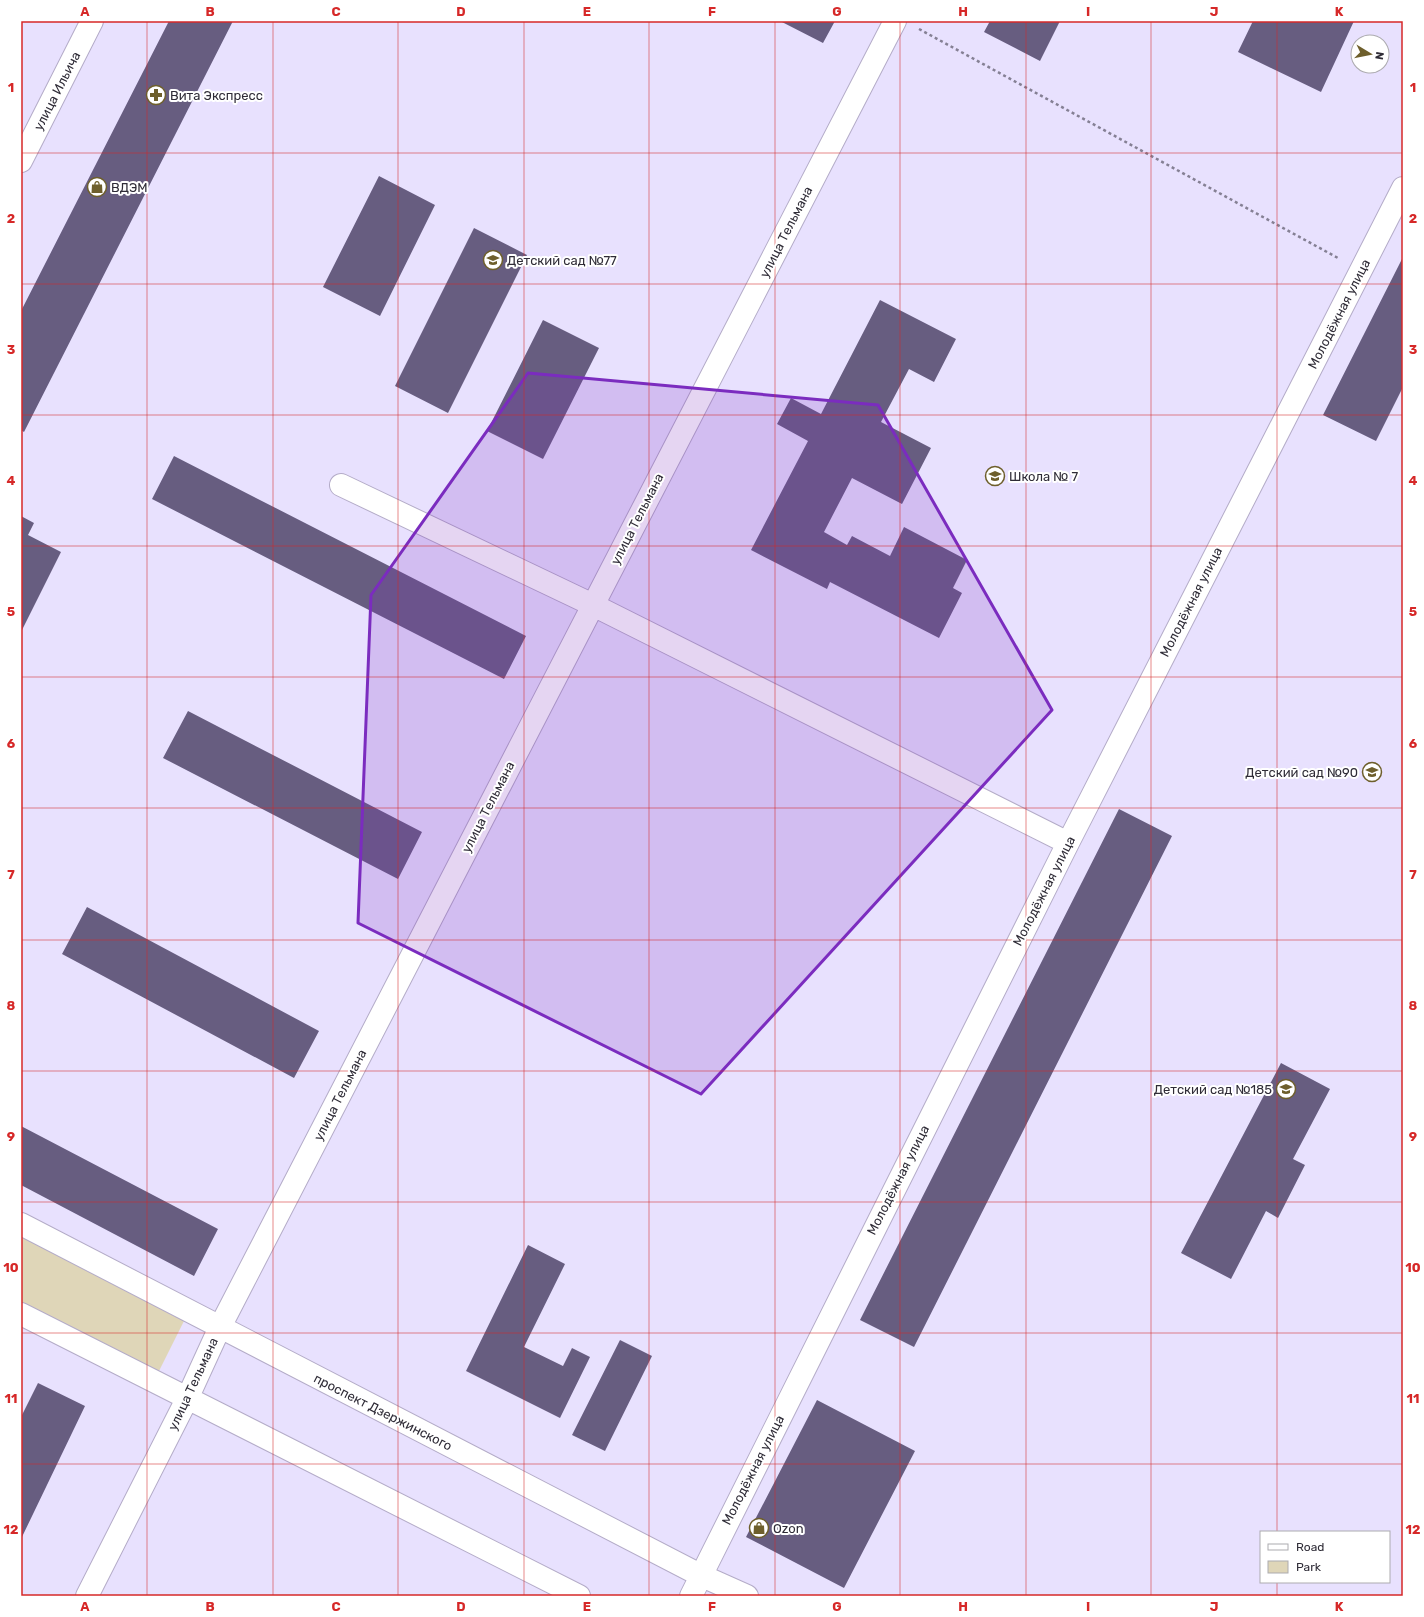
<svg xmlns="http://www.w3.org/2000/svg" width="1424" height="1617" font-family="Rubik,sans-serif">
<rect width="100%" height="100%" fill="#e8e1fe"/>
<!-- green -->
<path fill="#dfd6b8" d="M21 1236 185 1319 156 1377 21 1304Z"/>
<!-- building -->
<path fill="#675d80" d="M169 21H233L24 432 21 430V311Z
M780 21H835L823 43Z
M990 21H1060L1040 61 984 32Z
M1253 21H1354L1321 92 1238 52Z
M379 176 435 205 380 316 323 287Z
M474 228 527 255 448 413 395 386Z
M1403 257V387L1376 441 1323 415Z
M880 300 956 339 934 382 909 369 881 422 931 448 902 504 852 478 824 532 847 545 852 536 890 556 904 527 967 560 953 588 962 593 939 638 830 582 827 589 751 550 808 441 777 424 791 398 821 414Z
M543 320 599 348 543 459 487 431Z
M174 456 526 636 504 679 152 499Z
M21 516 34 523 28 535 61 552 21 632Z
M188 711 422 832 398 879 163 758Z
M1119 809 1172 836 914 1347 860 1320Z
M87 907 319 1031 294 1078 62 954Z
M1281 1063 1330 1089 1293 1159 1305 1165 1278 1218 1266 1211 1231 1279 1181 1253Z
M21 1126 218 1229 194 1276 21 1185Z
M528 1245 565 1264 524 1347 563 1366 572 1348 590 1357 560 1418 466 1371Z
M620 1340 652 1356 605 1451 572 1435Z
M38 1383 85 1406 21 1539V1417Z
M817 1400 915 1451 844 1588 746 1537Z"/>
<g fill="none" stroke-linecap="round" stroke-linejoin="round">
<defs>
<path id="minor" d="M21 161 92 21
M341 485 593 605 1068 843
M21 1224 700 1575 747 1596
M21 1314 579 1596
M87 1596 187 1399 220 1327 895 21
M691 1596 1068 843 1403 188"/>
</defs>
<!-- minor casing -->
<use href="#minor" stroke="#b4acc8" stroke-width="24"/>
<!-- path -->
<path stroke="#858094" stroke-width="2.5" stroke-dasharray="3 3" stroke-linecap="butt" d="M919 29 1338 258"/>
<!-- minor -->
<use href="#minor" stroke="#fff" stroke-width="22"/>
</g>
<!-- marked area -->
<path fill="#7b2cbf" fill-opacity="0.2" stroke="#7b2cbf" stroke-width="3" stroke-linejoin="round" d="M528 373 878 405 1052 710 701 1094 358 923 371 595Z"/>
<!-- grid -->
<path fill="none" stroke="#d62828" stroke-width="1" stroke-opacity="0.55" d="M147 21V1596M273 21V1596M398 21V1596M524 21V1596M649 21V1596M775 21V1596M900 21V1596M1026 21V1596M1151 21V1596M1277 21V1532M21 153H1403M21 284H1403M21 415H1403M21 546H1403M21 677H1403M21 808H1403M21 940H1403M21 1071H1403M21 1202H1403M21 1333H1403M21 1464H1403M1277 1582V1596"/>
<!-- icons -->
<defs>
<symbol id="pharmacy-ring" viewBox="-11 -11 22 22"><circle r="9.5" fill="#fff" stroke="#6e5f2c" stroke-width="1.5"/><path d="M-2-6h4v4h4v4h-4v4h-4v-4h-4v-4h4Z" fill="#6e5f2c"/></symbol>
<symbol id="shop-ring" viewBox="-11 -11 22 22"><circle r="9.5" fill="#fff" stroke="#6e5f2c" stroke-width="1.5"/><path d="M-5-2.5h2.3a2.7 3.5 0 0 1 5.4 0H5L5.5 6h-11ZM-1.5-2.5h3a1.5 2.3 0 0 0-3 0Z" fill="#6e5f2c"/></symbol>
<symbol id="school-ring" viewBox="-11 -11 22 22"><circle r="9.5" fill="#fff" stroke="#6e5f2c" stroke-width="1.5"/><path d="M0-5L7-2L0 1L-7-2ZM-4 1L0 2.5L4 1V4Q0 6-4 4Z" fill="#6e5f2c"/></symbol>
</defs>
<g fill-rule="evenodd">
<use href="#pharmacy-ring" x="145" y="84" width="22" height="22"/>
<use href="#shop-ring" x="86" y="176" width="22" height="22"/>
<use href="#school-ring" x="482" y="249" width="22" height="22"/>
<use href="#school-ring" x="984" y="465" width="22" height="22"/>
<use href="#school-ring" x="1361" y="761" width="22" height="22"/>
<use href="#school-ring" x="1275" y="1078" width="22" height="22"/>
<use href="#shop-ring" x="748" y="1517" width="22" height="22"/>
</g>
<g text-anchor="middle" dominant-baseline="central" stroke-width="4" stroke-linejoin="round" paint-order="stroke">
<!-- street labels -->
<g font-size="13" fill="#2f2c37" stroke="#fff">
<text transform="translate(57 91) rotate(-63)">улица Ильича</text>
<text transform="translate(786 232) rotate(-63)">улица Тельмана</text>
<text transform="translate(1339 314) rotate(-63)">Молодёжная улица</text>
<text transform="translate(637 519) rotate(-63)">улица Тельмана</text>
<text transform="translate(1191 602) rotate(-63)">Молодёжная улица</text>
<text transform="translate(488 807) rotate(-63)">улица Тельмана</text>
<text transform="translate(1044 891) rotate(-63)">Молодёжная улица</text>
<text transform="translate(340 1095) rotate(-63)">улица Тельмана</text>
<text transform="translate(898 1180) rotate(-63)">Молодёжная улица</text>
<text transform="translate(193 1384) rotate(-65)">улица Тельмана</text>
<text transform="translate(383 1412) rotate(27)">проспект Дзержинского</text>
<text transform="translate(753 1470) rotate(-63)">Молодёжная улица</text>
</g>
<!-- poi labels -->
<g font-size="13" fill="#2f2c37" stroke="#fff" text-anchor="start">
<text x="170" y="95">Вита Экспресс</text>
<text x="111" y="187">ВДЭМ</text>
<text x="507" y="260">Детский сад №77</text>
<text x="1009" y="476">Школа № 7</text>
<text x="1358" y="772" text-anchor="end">Детский сад №90</text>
<text x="1272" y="1089" text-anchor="end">Детский сад №185</text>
<text x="773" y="1528">Ozon</text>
</g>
</g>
<!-- border -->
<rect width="1424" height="1617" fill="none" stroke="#ffffff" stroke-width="44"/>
<!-- legend -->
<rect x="1260" y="1531" width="130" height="52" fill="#ffffff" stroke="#acabaf"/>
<rect x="1268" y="1544" width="20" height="6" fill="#ffffff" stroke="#acabaf"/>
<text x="1296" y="1551" font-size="12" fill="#2f2c37">Road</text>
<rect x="1268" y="1561" width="20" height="12" fill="#dfd6b8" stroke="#acabaf"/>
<text x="1296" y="1571" font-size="12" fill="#2f2c37">Park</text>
<!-- north arrow -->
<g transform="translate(1370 54) rotate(100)"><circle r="19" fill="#ffffff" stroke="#acabaf"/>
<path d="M0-3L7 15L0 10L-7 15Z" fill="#6e5f2c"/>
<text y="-6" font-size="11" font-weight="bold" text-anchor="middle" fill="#2f2c37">N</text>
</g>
<rect x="22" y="22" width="1380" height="1573" fill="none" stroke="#d62828" stroke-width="1.5"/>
<g font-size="13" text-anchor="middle" font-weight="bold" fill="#d62828">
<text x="85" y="16">A</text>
<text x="210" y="16">B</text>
<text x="336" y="16">C</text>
<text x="461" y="16">D</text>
<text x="587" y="16">E</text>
<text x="712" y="16">F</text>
<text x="837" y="16">G</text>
<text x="963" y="16">H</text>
<text x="1088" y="16">I</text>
<text x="1214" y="16">J</text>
<text x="1339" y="16">K</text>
<text x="11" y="92">1</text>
<text x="1413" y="92">1</text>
<text x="11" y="223">2</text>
<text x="1413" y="223">2</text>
<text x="11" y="354">3</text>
<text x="1413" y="354">3</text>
<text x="11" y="485">4</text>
<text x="1413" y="485">4</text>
<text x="11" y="616">5</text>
<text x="1413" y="616">5</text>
<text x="11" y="748">6</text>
<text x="1413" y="748">6</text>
<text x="11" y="879">7</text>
<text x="1413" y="879">7</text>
<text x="11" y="1010">8</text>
<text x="1413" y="1010">8</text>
<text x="11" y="1141">9</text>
<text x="1413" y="1141">9</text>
<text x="11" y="1272">10</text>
<text x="1413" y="1272">10</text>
<text x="11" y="1403">11</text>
<text x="1413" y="1403">11</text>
<text x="11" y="1534">12</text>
<text x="1413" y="1534">12</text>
<text x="85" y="1611">A</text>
<text x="210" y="1611">B</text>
<text x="336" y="1611">C</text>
<text x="461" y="1611">D</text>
<text x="587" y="1611">E</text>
<text x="712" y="1611">F</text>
<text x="837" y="1611">G</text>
<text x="963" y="1611">H</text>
<text x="1088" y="1611">I</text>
<text x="1214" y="1611">J</text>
<text x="1339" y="1611">K</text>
</g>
</svg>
